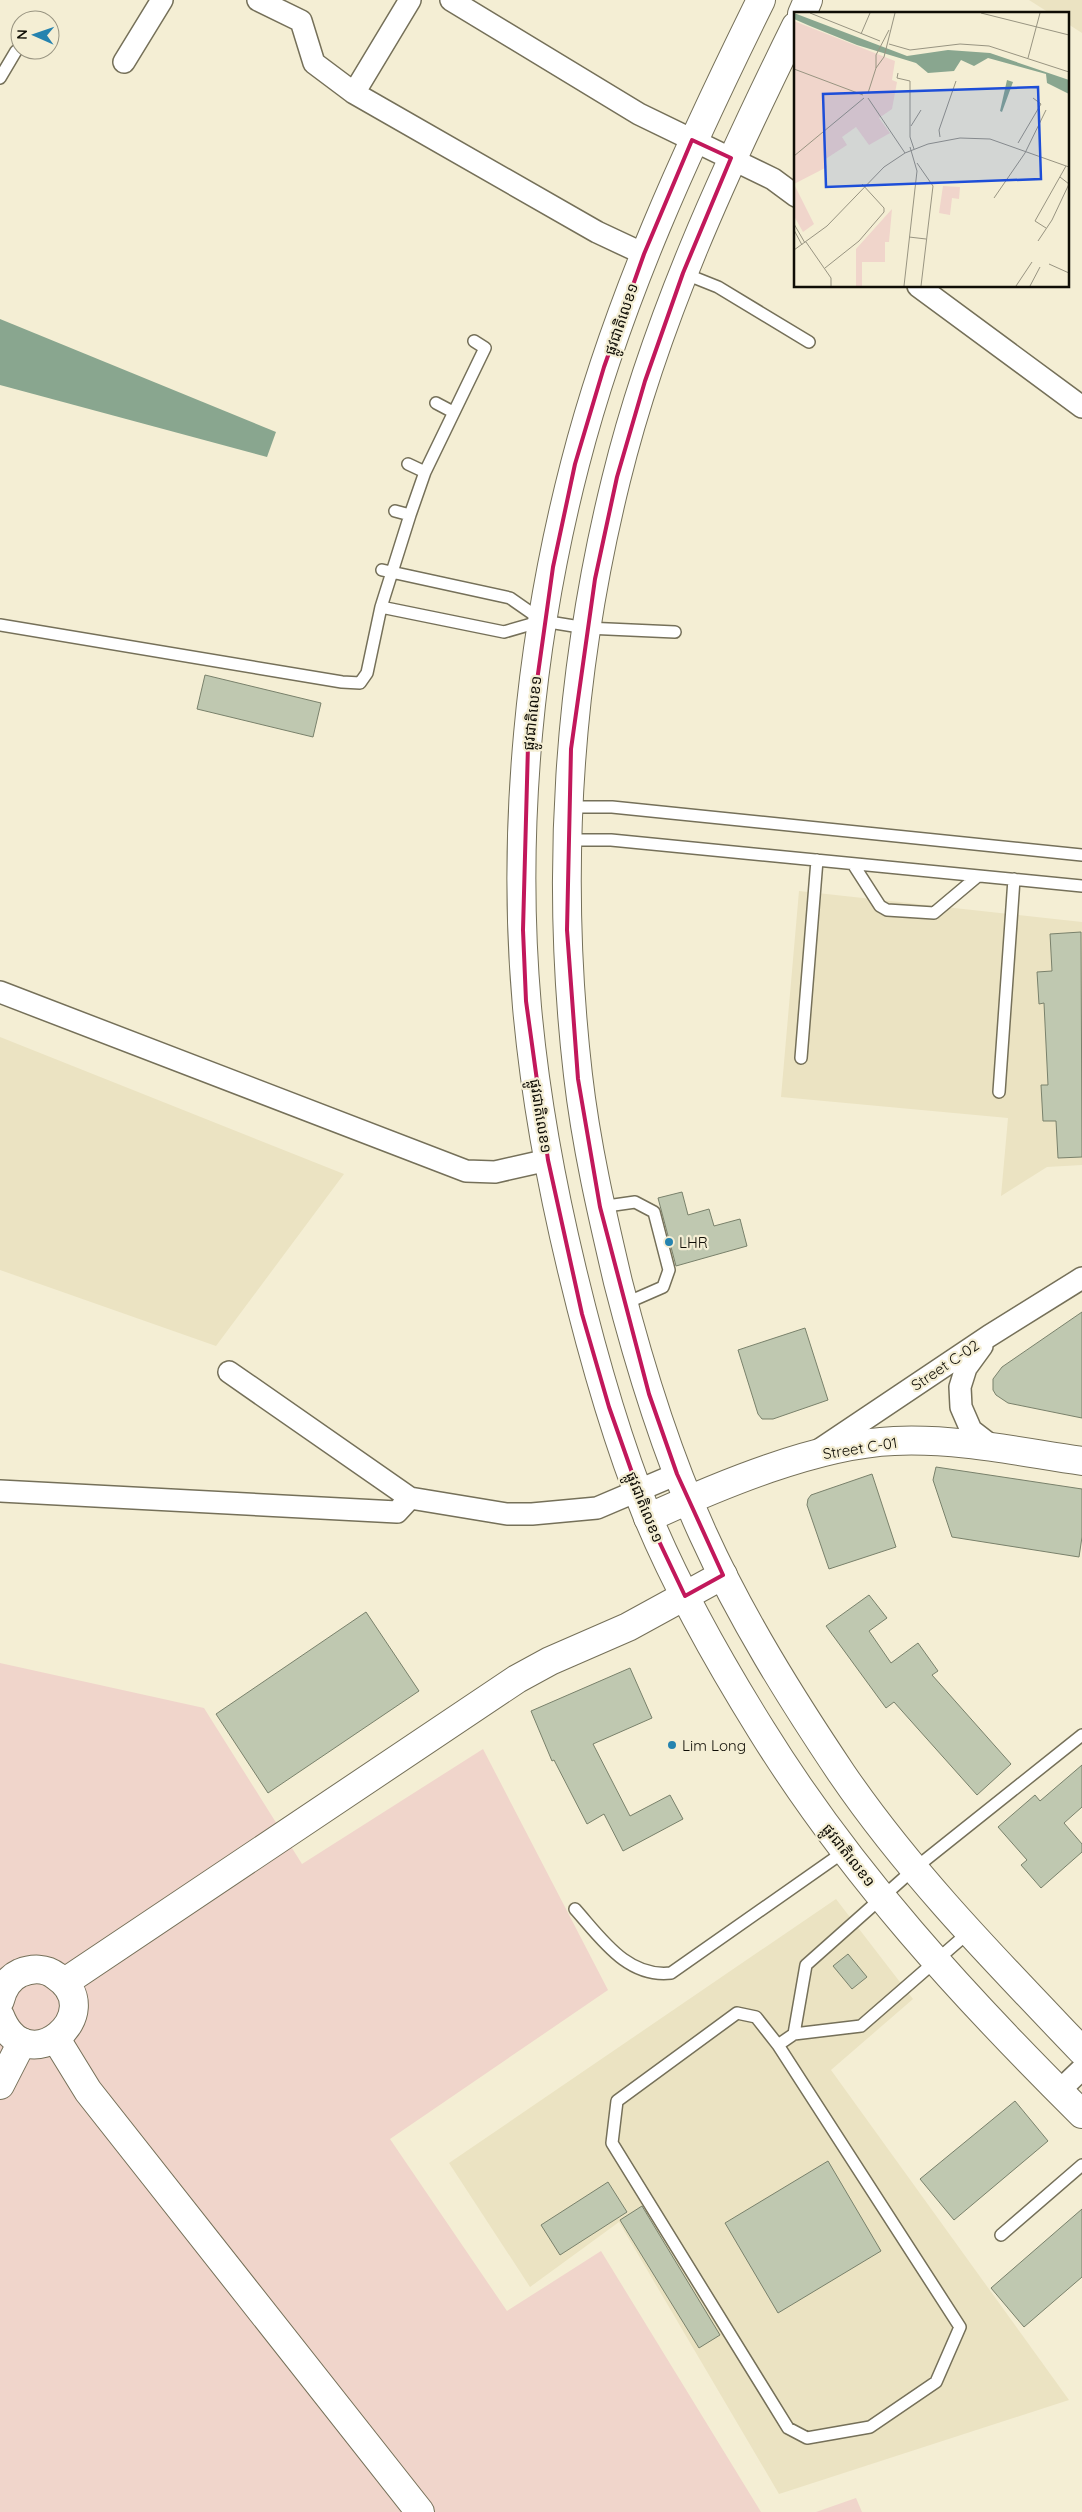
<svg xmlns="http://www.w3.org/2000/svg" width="1082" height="2512" font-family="Quicksand,'Noto Sans Khmer',sans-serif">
<rect width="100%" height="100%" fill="#f4eed4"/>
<!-- built -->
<path fill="#ebe3c2" d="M1029 0H1082V33L1068 24V14H1051Z
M799 891 1082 922V1165L1047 1167 1001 1196 1008 1118 781 1097Z
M0 1037 344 1174 216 1346 0 1270Z
M836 1899 913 1999 831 2070 1069 2400 779 2494 619 2222 530 2287 449 2163Z"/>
<!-- green -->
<path fill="#f0d5cb" d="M0 1663 204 1708 302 1864 483 1749 608 1990 390 2139 507 2311 601 2251 761 2512H0Z
M856 2498 862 2512H816Z"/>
<!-- water -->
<path fill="#89a68f" d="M0 319 276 432 267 457 0 385Z"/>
<!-- building -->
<path fill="#bfc8b0" stroke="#79816b" d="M205 675 321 703 313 737 197 709Z
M1081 932 1082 1157 1058 1158 1056 1121H1043L1041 1085H1048L1044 1003 1039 1004 1037 972 1052 971 1050 934Z
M682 1192 688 1215 709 1209 714 1226 740 1219 747 1246 676 1266 658 1198Z
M1082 1312V1418L1008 1403 996 1395 993 1390V1379L1002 1367Z
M805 1328 828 1400 773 1419H762L758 1414 738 1350Z
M936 1467 1082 1489V1537L1079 1557 952 1537 933 1480Z
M872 1474 896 1547 829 1569 807 1505 808 1499 811 1495Z
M869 1595 887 1618 869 1631 891 1663 918 1643 938 1671 932 1675 1011 1764 977 1795 894 1702 886 1708 826 1626Z
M366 1612 419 1691 268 1793 216 1714Z
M630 1668 652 1718 593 1744 630 1816 670 1795 683 1819 623 1851 604 1814 587 1824 554 1760 552 1761 531 1711Z
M1082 1765V1807L1064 1823 1082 1844V1852L1041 1888 1021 1865 1027 1860 998 1827 1035 1795 1040 1801Z
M848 1954 867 1977 852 1989 833 1966Z
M1015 2101 1048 2141 954 2220 920 2179Z
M828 2161 881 2251 778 2313 725 2223Z
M608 2182 627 2212 560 2255 541 2225Z
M642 2206 720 2335 699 2348 620 2220Z
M1082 2209V2277L1024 2327 991 2288Z"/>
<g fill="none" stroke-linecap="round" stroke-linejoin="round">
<defs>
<path id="service" d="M0 78 16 51
M683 273 718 287 809 342
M436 403 453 412
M408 464 425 472
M395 511 410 515
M382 570 510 598 543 621 586 628 675 632
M381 607 504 632 542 621
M0 625 342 682 360 683 367 673 381 607 410 515 425 472 485 348 474 341
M569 807H612L1082 855
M567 840H611L1082 886
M853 864 880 906 887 910 934 913 978 876
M801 1058 817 860
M999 1092 1014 879
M600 1207 635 1202 654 1212 669 1270 663 1287 624 1304
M575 1909C601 1938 627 1978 671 1973L845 1851
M737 2013 756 2017 778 2045 960 2327 936 2382 870 2427 807 2438 788 2428 612 2143 617 2101Z
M794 2034 806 1965 914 1869 1082 1735
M778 2045 794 2034 861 2026 969 1932
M1001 2235 1082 2165"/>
<path id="minor" d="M258 0 301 21 314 63 354 93 597 232 644 254
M451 0 639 114 773 179 796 196
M124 62 162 0
M354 93 410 0
M918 286 1082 407
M0 992 466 1171 495 1172 548 1160
M982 1346 966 1368 960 1387 961 1407 971 1430 993 1447
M229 1372 410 1498 507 1514H532L597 1508 677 1474
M819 1450 989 1336 1082 1278
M0 1491 397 1512 410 1498
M1059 2091 1082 2069"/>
<path id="tertiary" d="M648 1518C718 1486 817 1444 894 1441 957 1438 1020 1452 1082 1461
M0 2085 22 2042"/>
<path id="secondary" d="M56 2039 88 2091 420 2512"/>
<path id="primary" d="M65 1982 517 1679 550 1661 628 1627 723 1575
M0 2000C3 1988 9 1978 20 1973 32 1968 46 1968 56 1976 110 2012 27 2085 0 2016"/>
<path id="trunk" d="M761 0C687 150 617 301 575 464 530 638 511 827 527 1007 535 1096 551 1183 572 1270 592 1353 615 1436 647 1515 678 1590 719 1662 762 1731 850 1873 964 1997 1082 2114
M802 14 808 0
M796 26C724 172 655 321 616 480 568 674 555 876 578 1075 586 1145 602 1214 618 1282 640 1368 666 1453 703 1534 741 1618 791 1698 842 1774 911 1875 998 1963 1082 2051"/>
</defs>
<!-- service casing -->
<use href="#service" stroke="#757059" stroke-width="14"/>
<!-- minor casing -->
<use href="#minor" stroke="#757059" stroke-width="24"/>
<!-- tertiary casing -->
<use href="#tertiary" stroke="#757059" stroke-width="30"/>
<!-- secondary casing -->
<use href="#secondary" stroke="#757059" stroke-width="30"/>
<!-- primary casing -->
<use href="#primary" stroke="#757059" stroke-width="30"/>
<!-- trunk casing -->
<use href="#trunk" stroke="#757059" stroke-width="30"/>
<!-- service -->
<use href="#service" stroke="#fff" stroke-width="11"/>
<!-- minor -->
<use href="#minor" stroke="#fff" stroke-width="21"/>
<!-- tertiary -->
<use href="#tertiary" stroke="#fff" stroke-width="28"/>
<!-- secondary -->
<use href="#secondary" stroke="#fff" stroke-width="28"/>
<!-- primary -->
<use href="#primary" stroke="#fff" stroke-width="28"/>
<!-- trunk -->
<use href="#trunk" stroke="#fff" stroke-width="28"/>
</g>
<!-- marked area -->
<path fill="none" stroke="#c2185b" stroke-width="4" stroke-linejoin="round" d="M692 140 731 158 683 273 645 381 617 477 595 579 571 749 567 930 578 1079 600 1207 649 1394 677 1474 723 1575 685 1596 648 1518 609 1407 582 1314 548 1160 526 1001 523 930 528 745 553 567 575 464 604 367 644 254Z"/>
<!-- markers -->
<g fill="#2583af" stroke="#f4eed4" stroke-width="2">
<circle cx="669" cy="1242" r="5"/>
<circle cx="672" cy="1745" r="5"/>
</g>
<g text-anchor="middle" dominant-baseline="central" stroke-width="4.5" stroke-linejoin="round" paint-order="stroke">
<!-- street labels -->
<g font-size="15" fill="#0f0d05" stroke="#f4eed4">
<text transform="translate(621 319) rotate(-71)">ផ្លូវជាតិលេខ១</text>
<text transform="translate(532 713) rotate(-84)">ផ្លូវជាតិលេខ១</text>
<text transform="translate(541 1116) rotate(81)">ផ្លូវជាតិលេខ១</text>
<text transform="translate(945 1365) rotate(-34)">Street C-02</text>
<text transform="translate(860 1448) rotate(-9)">Street C-01</text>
<text transform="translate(645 1507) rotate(68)">ផ្លូវជាតិលេខ១</text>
<text transform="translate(849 1855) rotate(52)">ផ្លូវជាតិលេខ១</text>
</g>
<!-- poi labels -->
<g font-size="15" fill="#0f0d05" stroke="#f4eed4" text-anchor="start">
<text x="679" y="1242">LHR</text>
<text x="682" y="1745">Lim Long</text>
</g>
</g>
<!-- overview -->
<g transform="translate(794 12)">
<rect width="275" height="275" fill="#f4eed4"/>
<path d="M0 9 101 49 98 68 103 70 98 97 85 106 96 121 75 133 62 115 48 125 53 133 30 148 33 155 0 172 20 212 9 220 0 204ZM149 174 166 175 165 187 158 186 156 203 145 201ZM98 197 95 230H91V250H68V274H62V237Z" fill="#f0d5cb"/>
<path d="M0 1 113 44 154 38 196 41 275 68V82L253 71 252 62 194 46 180 54 167 48 160 59 134 61 122 51 63 33 16 14 0 7ZM213 68 219 70 208 100 206 99Z" fill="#89a68f"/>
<path fill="none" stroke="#989481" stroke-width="1" d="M16 1 86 29M187 1 275 23M67 22 76 1M95 32 116 38 166 32 195 34 275 60M234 46 246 1M82 56V43L95 18M0 57 69 83M104 61 103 66 116 69V125L120 137M74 81 82 56 90 45 101 1M74 86 111 141M117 114 127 98M146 125 145 118 162 69M224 131 247 92 239 86M0 144 70 86M123 151 139 174 127 274M200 186 231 141 252 98M0 212 11 231M252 216 241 209 272 154M0 218 8 233M115 225 132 227M244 229 258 208 275 172 266 165M12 230 37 266V274M0 238 33 214 90 155 111 141 134 132 166 126 196 127 275 155M255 252 275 261M31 256 65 229 90 200V196L68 172M110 274 123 159 116 135M222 274 238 250M236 274 246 255"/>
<path fill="#1d4ed8" fill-opacity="0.15" stroke="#1d4ed8" stroke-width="2.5" d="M244 75 247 167 32 175 29 82Z"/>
<rect width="275" height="275" fill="none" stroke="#0f0d05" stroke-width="2.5"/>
</g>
<!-- north arrow -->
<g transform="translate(35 35) rotate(272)"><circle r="24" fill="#f4eed4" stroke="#989481"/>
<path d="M0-4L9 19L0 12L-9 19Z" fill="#2583af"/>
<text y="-8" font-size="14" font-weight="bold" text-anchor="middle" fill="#0f0d05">N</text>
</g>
</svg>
